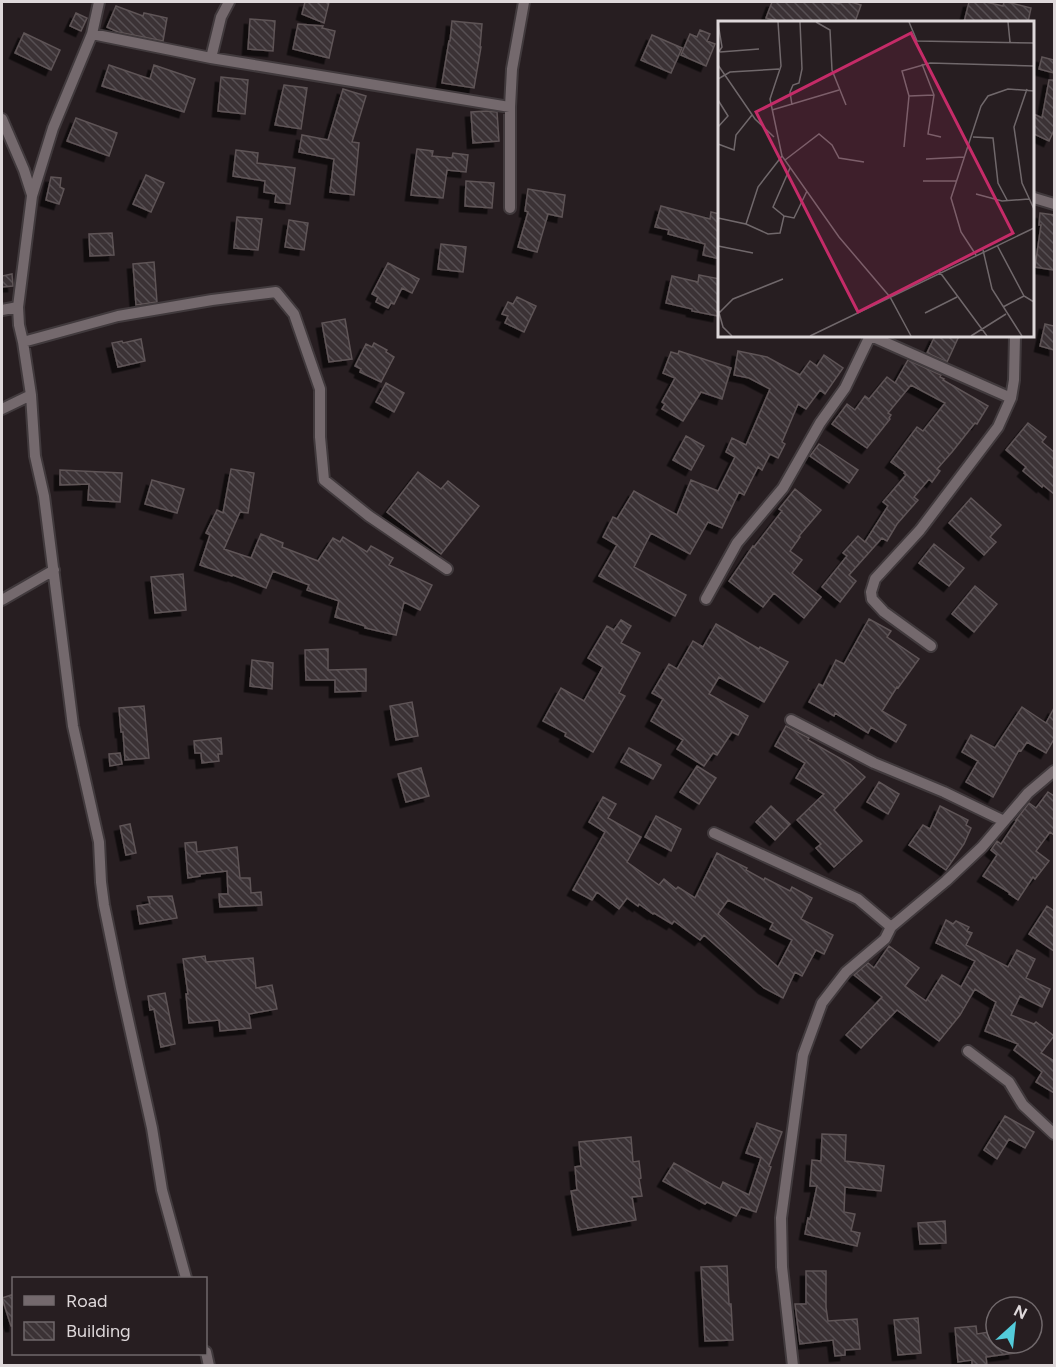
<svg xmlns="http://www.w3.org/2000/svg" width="1056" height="1367" font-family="Figtree,sans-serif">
<defs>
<pattern id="building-back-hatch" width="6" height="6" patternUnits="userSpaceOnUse" patternTransform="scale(1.5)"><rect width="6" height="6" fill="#3b3235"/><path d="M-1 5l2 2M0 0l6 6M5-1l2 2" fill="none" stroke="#574f52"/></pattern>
<filter id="shadow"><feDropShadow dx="-5.5" dy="5.5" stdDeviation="0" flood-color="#0009"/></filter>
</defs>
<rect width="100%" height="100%" fill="#271e21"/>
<!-- building -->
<path fill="url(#building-back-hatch)" stroke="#5e5457" stroke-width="1.5" fill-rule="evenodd" filter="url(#shadow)" d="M305 2H329L324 23 302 14Z
M772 2H829L839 4 840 2H851L861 5 855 22H781L766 18Z
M969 2H986L1003 6 1004 2H1007L1031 8 1028 22H964Z
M116 6 143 16 144 13 167 18 163 41 118 32 107 27Z
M76 13 87 18 81 31 70 26Z
M250 19 275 21 273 51 248 49Z
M452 21 482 24 480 47H481L474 88 442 83 449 41H450Z
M298 24 323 26 322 28 335 31 329 58 293 49Z
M700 30 710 34 707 41 715 44 706 66 681 55 690 34 697 37Z
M24 33 60 50 51 70 15 53Z
M652 35 682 48 671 73 641 60Z
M1042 57 1054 60V73L1039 69Z
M109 65 150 79 154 65 195 79 184 112 102 86Z
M221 77 248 80 245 114 218 111Z
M1049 80H1054V130L1049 141 1034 134V114L1042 118Z
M284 85 307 88 301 129 275 125Z
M343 89 366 96 352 142 359 143 354 195 330 192 334 159 299 152 302 135 328 140Z
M487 111 497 112 499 141 473 143 471 112Z
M76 118 117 133 109 156 67 141Z
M417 149 433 151 432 156 452 158 453 153 468 155 466 172 447 170 443 198 411 195Z
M236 150 258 153 257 163 295 168 290 204 275 202 276 194 264 192 265 181 233 176Z
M146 175 164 183 151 212 133 204Z
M51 177 61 178 60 187 64 189 59 204 46 200Z
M466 181 494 183 492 208 465 206Z
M528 189 565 195 562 217 548 214 537 252 518 247 528 212 525 211Z
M661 206 710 219 711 212 720 214V259L703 255 705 244 668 234 669 230 655 227Z
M1040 213 1054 215V270L1035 267 1041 225H1039Z
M237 217 262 219 258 250 234 248Z
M289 220 308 223 304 250 285 247Z
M112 233 114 255 90 256 89 234Z
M441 244 466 247 463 272 438 269Z
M154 262 157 302 136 305 133 264Z
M388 263 419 279 412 293 402 288 394 304 391 303 388 308 376 302 378 297 372 294Z
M12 274 13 286 2 287V276Z
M699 275 720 279V304L718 316 692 311V309L666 303 672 276 698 282Z
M517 297 536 306 524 332 505 323 508 316 502 314 508 302 513 304Z
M345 319 352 359 329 362 322 323Z
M1045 324 1054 326V350L1040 346Z
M935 336H959L947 362 927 353Z
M141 339 145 361 118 367 112 343 122 341 123 343Z
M374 343 387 350 386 352 394 357 381 382 360 372 361 369 355 366 366 344 372 347Z
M679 351 731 368 722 399 701 392 683 421 662 409 665 404 662 402 675 378 663 373 671 352 678 354Z
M738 351 767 357 800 375 810 361 817 366 824 355 843 368 825 394 820 390 806 409 798 404 782 442 785 444 778 458 770 454 762 470 758 467 744 495 739 492 722 528 708 522 690 554 651 533 634 567 686 595 675 616 599 576 617 545 603 537 613 517 617 519 634 491 677 515 691 480 718 491 735 457 726 452 732 438 746 445 770 389 749 378 734 375Z
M908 360 941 375 940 377 944 379 943 380 988 406 977 424 975 423 952 452 937 469 940 471 932 482 929 479 914 497 918 500 897 524 887 541 882 538 849 575 856 581 840 602 822 587 847 556 843 553 858 536 865 542 888 506 883 502 906 475 904 473 905 472 891 462 917 427 923 431 945 403 911 385 888 413 891 415 889 418 890 419 867 448 832 424 847 404 855 410 865 396 869 399 887 377 895 383Z
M386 383 404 393 394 412 376 402Z
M1028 423 1046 437 1042 442 1054 452V494L1043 485 1042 487 1023 471 1026 467 1006 450Z
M686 436 704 446 691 470 673 460Z
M819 444 858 470 849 483 810 456Z
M231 469 254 473 248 513 240 512 224 549 251 558 261 534 283 543 282 547 318 561 333 538 340 542 343 537 367 552 371 546 393 558 389 565 432 585 420 610 404 602 396 635 365 628V626L335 617 339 601 307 590 309 585 273 571 266 588 233 575 232 576 200 565 210 535 206 533 217 510 223 513Z
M60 470 122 473 120 502 88 500 89 484 60 485Z
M418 472 441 489 448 481 479 506 441 554 387 512Z
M152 480 184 489 177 513 145 504Z
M795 489 821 510 799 536 800 537 790 551 802 560 792 573 821 597 804 618 774 593 763 607 729 581 753 546 754 547 782 511 779 509Z
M971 498 1001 525 990 537 996 542 984 555 949 523Z
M934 544 964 568 949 586 919 563Z
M183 574 186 610 155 613 151 577Z
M975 586 997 604 974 632 952 614Z
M869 619 891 631 887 637 919 659 898 688 897 687 882 711 906 725 896 742 871 727 868 733 835 713 834 716 809 702 819 684 823 686 836 660 844 664Z
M621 620 631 626 621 643 640 653 619 693 625 696 593 752 565 736 566 733 543 721 561 688 584 701 603 667 588 658 607 626 614 630Z
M716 624 759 649 760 647 788 662 764 702 719 677 709 694 748 716 738 735 732 732 717 755 713 753 704 766 677 749 683 740 651 721 663 699 652 693 669 664 677 669 693 641 703 647Z
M328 649V670L366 669V691L335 692V680H306L305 650Z
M252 660 273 663 272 689 250 686Z
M412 702 418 736 396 740 390 706Z
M144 706 149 758 125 760 123 732H121L119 708Z
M1022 707 1046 723 1054 708V739L1046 753 1027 742 1021 751 1019 750 993 797 966 782 978 761 962 752 971 735 995 748Z
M786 726 809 738 808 740 850 764 865 777 834 810 862 841 834 867 816 848 821 844 797 820 824 794 796 778 805 763 775 746Z
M221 738 222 754H218L219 761 202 763 201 753H195L194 741Z
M629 748 661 765 653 779 621 762Z
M120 753 122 764 110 766 109 754Z
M697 766 716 778 699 804 680 792Z
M421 768 429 796 406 802 398 774Z
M879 782 899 794 888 814 867 802Z
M1048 792 1054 796V835L1050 832 1036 851 1049 861 1035 879 1033 877 1018 900 1009 894 1010 893 983 876 997 855 991 850 997 841 1001 844 1017 820H1016L1029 803 1036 808Z
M603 797 616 804 608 818 641 837 627 862 659 885 664 879 676 889 678 887 695 898 717 853 747 868 746 870 764 880 765 878 790 891 792 887 812 898 801 919 833 935 824 954 816 950 802 976 795 972 783 998 764 988 704 935 700 940 674 921 672 924 654 913 653 914 639 904 638 906 627 898 619 909 597 892 592 900 573 890 605 832 589 822ZM728 900 773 923 770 929 792 940 778 967 718 914Z
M771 806 790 824 775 840 756 822Z
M940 806 968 820 966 825 971 828 964 844 946 870 909 845 923 825 930 829Z
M656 816 681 829 671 851 645 837Z
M130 824 136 853 126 855 120 826Z
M196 842 197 852 237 847 240 878H250L251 893 261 892 262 905 220 907 219 894H228L227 871 200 874V876L188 878 185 843Z
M172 896 177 918 140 924 137 906 150 904 148 897Z
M1047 906 1054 911V951L1029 934Z
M946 920 953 924 956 921 969 927 967 931 972 933 966 945 1008 967 1017 950 1035 959 1026 978 1050 989 1042 1007 1020 996 1011 1015 1034 1024 1036 1022 1054 1036 1041 1053 1054 1061V1093L1036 1082 1042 1072 1014 1050 1018 1044 985 1031 996 1002 975 989 960 1015 939 1041 897 1010 861 1048 846 1035 882 997 854 975 868 963 874 968 889 946 919 968 905 986 926 1001 942 975 961 987 975 961 936 943Z
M205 956 206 962 253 958 256 988 272 985 277 1009 249 1014 251 1028 220 1031 219 1020 189 1023 186 994H188L183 959Z
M165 993 175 1044 161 1047 154 1009 150 1010 148 996Z
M1005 1116 1034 1132 1025 1148 1009 1139 997 1159 984 1150Z
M757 1123 782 1132 769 1166 771 1167 756 1212 741 1207 736 1216 707 1202 705 1204 663 1181 674 1163 720 1189 723 1182 749 1195 761 1158 746 1153Z
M822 1134 846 1135 845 1161 884 1166 881 1191 845 1187 844 1212 855 1214 851 1231 860 1233 857 1246 805 1234 808 1218 810 1219 817 1186H810L812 1160 821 1161Z
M631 1137 633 1162 639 1161 641 1178 639 1179 642 1196 632 1197 636 1220 578 1230 571 1191 577 1190 575 1167 581 1166 579 1142Z
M945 1221 946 1243 920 1244 918 1223Z
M727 1266 729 1304H731L733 1340 705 1341 701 1267Z
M806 1271H826V1307L828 1321 857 1319 860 1349 845 1350V1355L835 1356 833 1340 800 1344 795 1304H806Z
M14 1294V1326H11L2 1298Z
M918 1318 921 1353 898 1355 894 1320Z
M976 1326 977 1334 996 1331V1343H1013L1014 1353 986 1357 987 1365H972V1360L958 1362 955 1328Z"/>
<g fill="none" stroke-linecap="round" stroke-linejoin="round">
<defs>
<path id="minor" d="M99 2 92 34 53 128 32 196 18 307 19 325 23 342 31 395 35 456 44 496 73 726 99 842 101 882 104 905 121 988 152 1128 162 1190 186 1278
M92 34 211 58 510 107
M211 58 221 17 229 2
M2 119 24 170 32 195
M1034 198 1054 204
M510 208V107L512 69 524 2
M2 310 18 307
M871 336 1011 398
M23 342 118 316 212 300 276 292 294 314 320 389V437L324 480 369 516 447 569
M2 409 31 395
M706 599 737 543 783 488 820 423 845 388 870 336
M2 600 54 570
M931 646 884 612 872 599 871 592 875 579 920 530 998 427 1011 398 1014 380 1015 336
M791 720 874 763 944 792 1004 821
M714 833 858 899 891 927
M968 1051 1009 1082 1023 1105 1054 1134
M206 1352 209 1366
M793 1366 782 1267 781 1218 803 1055 822 1003 846 972 885 939 891 927 946 881 982 847 1028 793 1054 771"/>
</defs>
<!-- minor casing -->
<use href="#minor" stroke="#413a3d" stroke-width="14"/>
<!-- minor -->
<use href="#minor" stroke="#74696d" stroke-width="10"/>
</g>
<!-- overview -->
<g transform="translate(718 21)">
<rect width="316" height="316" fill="#271e21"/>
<path fill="none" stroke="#70686b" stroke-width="1.5" d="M60 1 63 45 52 78 64 135 121 216 172 276 193 315M98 1 112 9 114 49 128 84M191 1 199 20 316 22M290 1 292 21M2 31 41 28M0 32 4 26 0 2M204 43 216 74 210 113 223 116M0 44 37 98 56 116M0 58 12 51 61 48M309 68 296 106 304 162 316 188M191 75 216 74M0 79 10 95 0 106M74 84 72 71 75 64 81 62 84 48 82 1M54 89 121 69M255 116 275 117 280 162 289 179M0 123 16 129 18 114 34 94M186 126 191 75 184 50 212 42 316 45M208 138 246 136M67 139 101 113 114 124 121 137 146 141M205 160H238M258 173 284 180 311 178M66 195 76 197 89 170M0 197 28 203 40 166 64 135M28 203 50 213 62 212 66 195 55 186 72 147M279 224 306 275 316 281M0 225 35 232M265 229 274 268 304 315M258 234 243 211 233 177 263 85 270 75 290 68 316 70M221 250 269 315M285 286 306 275M0 288 5 306 14 315M207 292 239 276M0 293 15 278 65 258M92 315 316 207M253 315 288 293"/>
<path fill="#c52b68" fill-opacity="0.15" stroke="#c52b68" stroke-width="3" d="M193 12 295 212 140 291 38 91Z"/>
<rect width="316" height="316" fill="none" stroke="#ded8da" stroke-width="3"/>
</g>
<!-- border -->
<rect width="1056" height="1367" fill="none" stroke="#ded8da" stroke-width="6"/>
<!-- legend -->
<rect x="12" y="1277" width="195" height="78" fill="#271e21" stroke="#70686b" stroke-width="1.5"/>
<rect x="24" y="1296" width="30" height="9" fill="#74696d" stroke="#70686b" stroke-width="1.5"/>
<text x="66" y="1307" font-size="18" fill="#ded8da">Road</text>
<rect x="24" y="1322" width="30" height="18" fill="url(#building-back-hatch)" stroke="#70686b" stroke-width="1.5"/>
<text x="66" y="1337" font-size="18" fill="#ded8da">Building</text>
<!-- north arrow -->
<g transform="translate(1014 1325) rotate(27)"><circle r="28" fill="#271e21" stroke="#70686b" stroke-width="1.5"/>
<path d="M0-4.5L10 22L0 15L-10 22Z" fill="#53cbda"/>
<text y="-9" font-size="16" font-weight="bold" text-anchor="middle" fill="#ded8da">N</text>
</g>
</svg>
